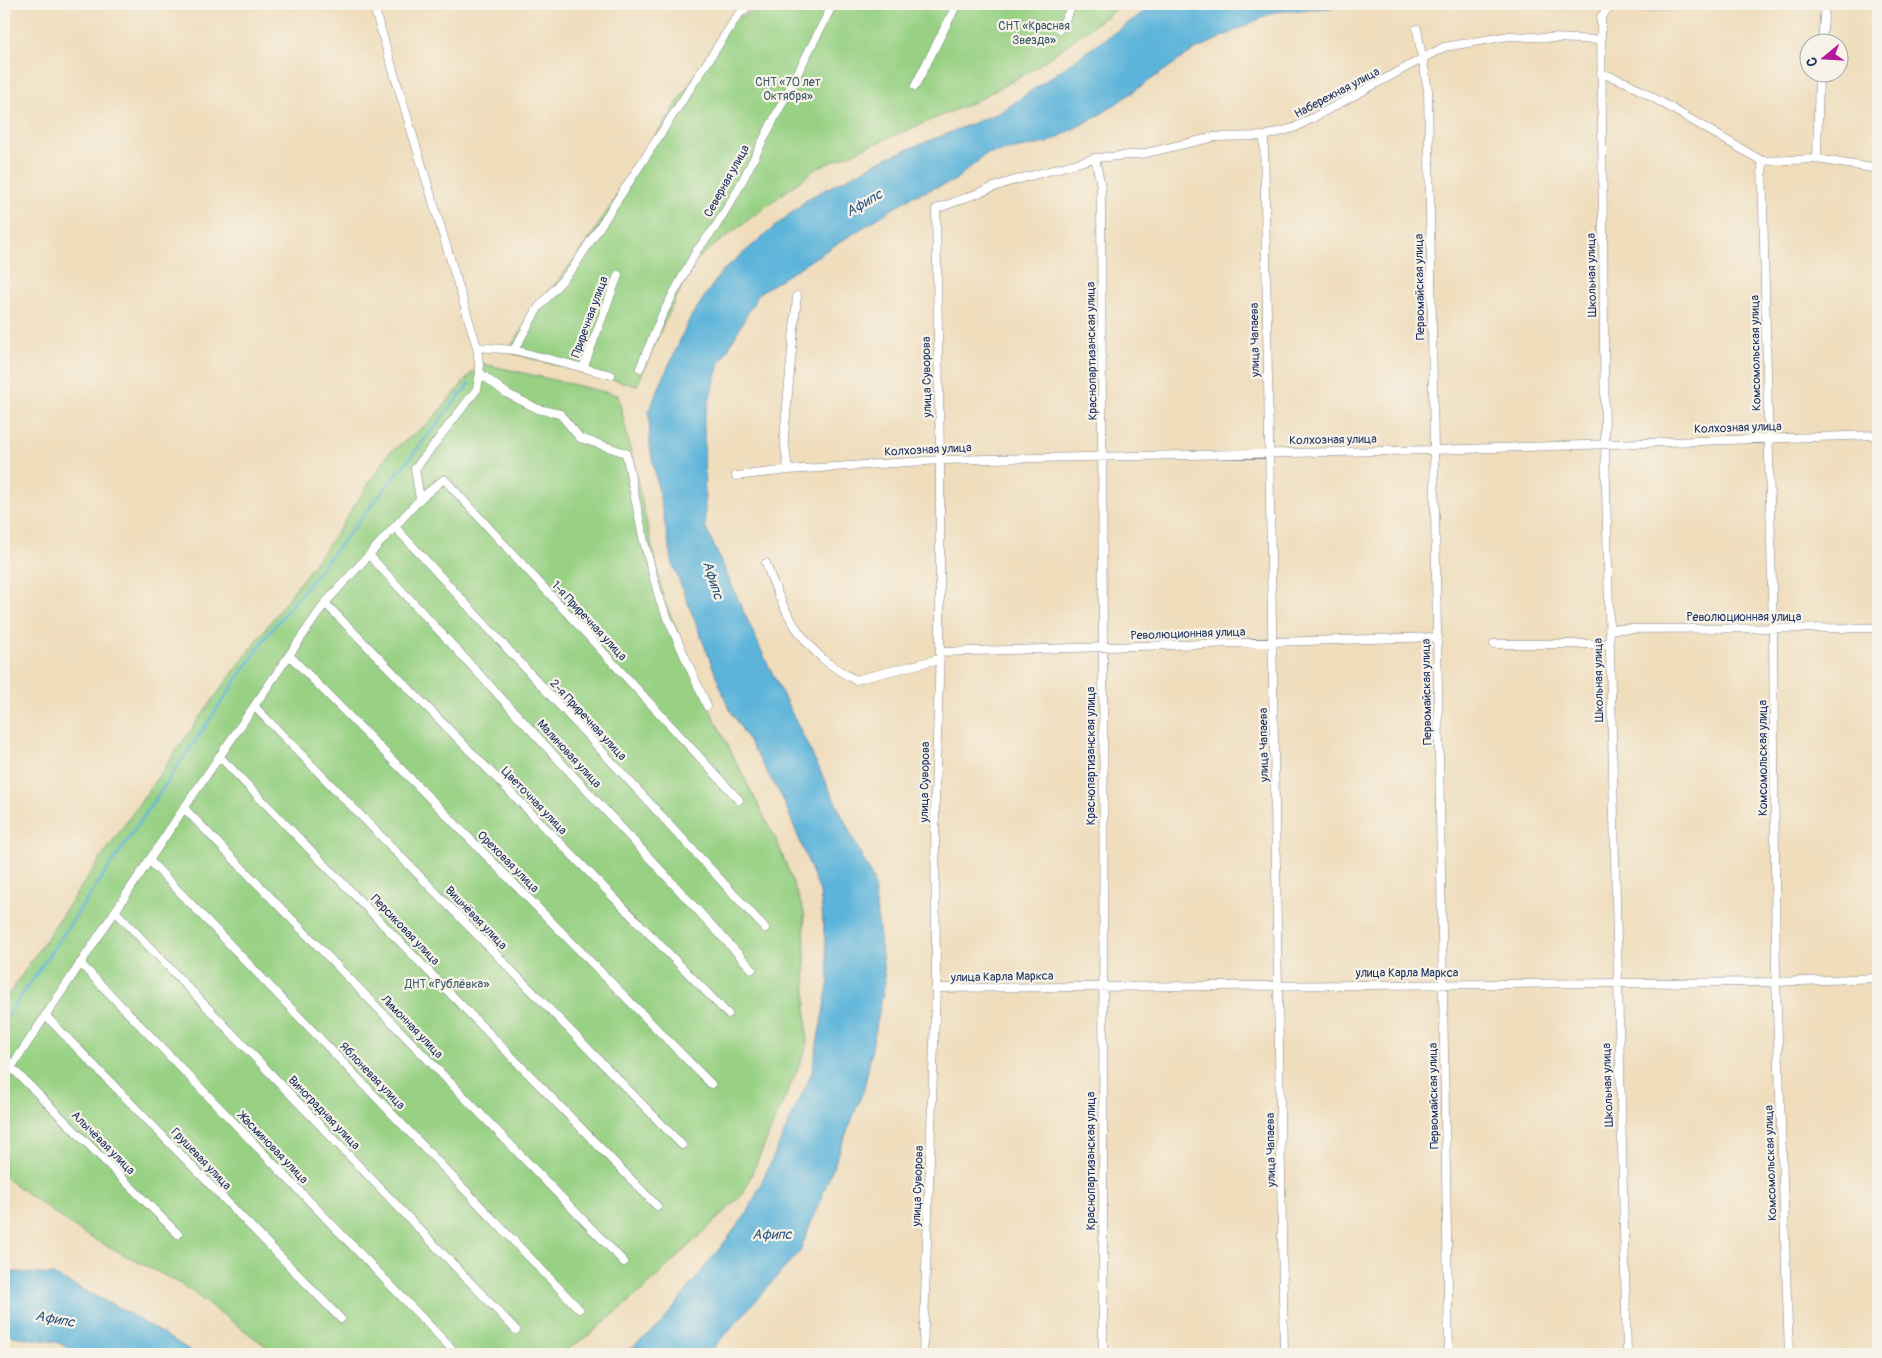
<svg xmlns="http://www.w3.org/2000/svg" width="1882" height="1358" font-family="Pangolin,sans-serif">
<rect width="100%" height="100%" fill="#f7f3e8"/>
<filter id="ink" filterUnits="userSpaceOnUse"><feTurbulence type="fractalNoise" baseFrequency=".02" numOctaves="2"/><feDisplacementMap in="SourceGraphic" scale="10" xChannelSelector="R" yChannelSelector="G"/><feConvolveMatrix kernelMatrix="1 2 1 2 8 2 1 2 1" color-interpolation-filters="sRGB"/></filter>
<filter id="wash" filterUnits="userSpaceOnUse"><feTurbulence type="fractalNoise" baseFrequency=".0096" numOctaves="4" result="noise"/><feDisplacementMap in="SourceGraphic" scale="20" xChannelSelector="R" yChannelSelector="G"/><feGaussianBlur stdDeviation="1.12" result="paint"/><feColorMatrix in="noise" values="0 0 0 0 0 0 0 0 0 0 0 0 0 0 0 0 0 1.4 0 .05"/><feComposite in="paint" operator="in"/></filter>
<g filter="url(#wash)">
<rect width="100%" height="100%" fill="#efddbc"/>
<!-- green -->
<path fill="#98d184" stroke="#5a8071" d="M753 4H1123L1032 70 974 102 817 168 695 260 661 329 637 386 507 352 537 307 582 250 731 20 755 11Z
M480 363 618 395 664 600 713 716 778 844 804 912 807 1047 743 1194 645 1288 587 1337 560 1354H277L181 1284 84 1234 4 1177V1002L74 897 200 717 336 534 389 453 430 422Z"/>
<!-- water -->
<path fill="#5cb4da" stroke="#3c729c" d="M1155 4H1386L1274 12 1191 52 1101 114 1048 143 986 154 954 181 913 196 759 293 719 365 704 419 705 526 761 650 873 879 885 982 864 1089 800 1251 708 1354H624L660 1325 748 1212 812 1072 829 980 820 892 784 801 728 706 673 565 650 447 649 410 690 318 722 271 809 198 886 158 1001 112Z
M4 1271 53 1275 125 1311 196 1354H79L57 1342 4 1335Z"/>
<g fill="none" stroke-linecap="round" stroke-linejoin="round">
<!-- stream -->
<path stroke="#5cb4da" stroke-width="2.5" d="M4 1021 266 637 469 384"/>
</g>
</g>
<g filter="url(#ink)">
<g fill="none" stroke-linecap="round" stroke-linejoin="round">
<defs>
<path id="minor" d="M1060 29 1073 4
M1417 29 1428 90 1449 1354
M1822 42 1825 4
M1601 73 1628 83 1762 161 1817 159 1878 169
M915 86 957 4
M1264 136 1284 1354
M1095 158 1101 186C1105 575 1103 965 1103 1354
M1817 159 1819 72
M1762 161 1773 629 1776 982 1789 1354
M477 347 514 350 611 375
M514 350 538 308 573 268 738 15 751 4
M584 366 618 275
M640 368 662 315 697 250 714 229 736 193 833 4
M480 373 506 393 538 409 560 414 580 438 626 453 644 542 660 601 707 706
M788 470 784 437 797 296
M736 476 788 470 940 460 1434 450 1878 435
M420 499 444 479 739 800
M395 527 765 928
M369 555 752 969
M766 563C778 599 794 633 823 659 832 667 844 673 855 680L939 659
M325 603 728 1014
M1609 629 1878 628
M1494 644H1610
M940 652 1438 637
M289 655 711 1084
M254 706 682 1145
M219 756 657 1206
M184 808 624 1262
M149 860 579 1309
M115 911 516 1330
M80 963 451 1348
M936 988 1776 982 1878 978
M45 1015 341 1319
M11 1067 178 1234
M4 1078 184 808 325 603 420 499 415 469 477 389 480 373 477 347 373 4
M923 1354 936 988 935 794 940 652V460L936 209 1005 183 1095 158 1142 154 1214 137 1264 136 1294 128 1444 47 1509 36 1600 40
M1627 1354 1605 445 1601 17 1608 8 1621 5 1743 4"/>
</defs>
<!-- minor casing -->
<use href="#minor" stroke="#85868d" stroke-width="9"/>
<!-- minor -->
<use href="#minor" stroke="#fff" stroke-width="8"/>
</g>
</g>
<g text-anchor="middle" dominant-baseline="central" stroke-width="4.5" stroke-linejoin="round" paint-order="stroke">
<!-- park labels -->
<g font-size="12" fill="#3a5868" stroke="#f7f3e8">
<text x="1034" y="26">СНТ «Красная<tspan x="1034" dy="14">Звезда»</tspan></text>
<text x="788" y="82">СНТ «70 лет<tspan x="788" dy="14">Октября»</tspan></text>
<text x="447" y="984">ДНТ «Рублёвка»</text>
</g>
<!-- street labels -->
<g font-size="12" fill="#1b2f5e" stroke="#f7f3e8">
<text transform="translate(1337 93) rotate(-28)">Набережная улица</text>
<text transform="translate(727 181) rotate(-61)">Северная улица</text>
<text transform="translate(1592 275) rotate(-91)">Школьная улица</text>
<text transform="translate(1420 287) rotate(-91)">Первомайская улица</text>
<text transform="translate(590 317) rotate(-70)">Приречная улица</text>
<text transform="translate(1255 340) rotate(-91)">улица Чапаева</text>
<text transform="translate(1092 351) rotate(-91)">Краснопартизанская улица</text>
<text transform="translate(1756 353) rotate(-91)">Комсомольская улица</text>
<text transform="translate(927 377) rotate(-91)">улица Суворова</text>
<text transform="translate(1738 428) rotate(-2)">Колхозная улица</text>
<text transform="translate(1333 440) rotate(-1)">Колхозная улица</text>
<text transform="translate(928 450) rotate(-3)">Колхозная улица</text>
<text x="1744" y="617">Революционная улица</text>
<text transform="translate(589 621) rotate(47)">1-я Приречная улица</text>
<text transform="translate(1188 634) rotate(-2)">Революционная улица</text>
<text transform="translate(1599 680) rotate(-91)">Школьная улица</text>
<text transform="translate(1427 692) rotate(-91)">Первомайская улица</text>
<text transform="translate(588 720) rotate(47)">2-я Приречная улица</text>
<text transform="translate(1264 745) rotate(-91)">улица Чапаева</text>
<text transform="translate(569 754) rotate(47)">Малиновая улица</text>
<text transform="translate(1091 756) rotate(-90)">Краснопартизанская улица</text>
<text transform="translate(1763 758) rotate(-90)">Комсомольская улица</text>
<text transform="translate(925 782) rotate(-89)">улица Суворова</text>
<text transform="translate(534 801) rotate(46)">Цветочная улица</text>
<text transform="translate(508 862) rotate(45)">Ореховая улица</text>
<text transform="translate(476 918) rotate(46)">Вишнёвая улица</text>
<text transform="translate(405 930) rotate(46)">Персиковая улица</text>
<text x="1407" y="973">улица Карла Маркса</text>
<text transform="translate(1002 977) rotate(-1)">улица Карла Маркса</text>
<text transform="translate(412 1027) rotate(46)">Лимонная улица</text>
<text transform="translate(372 1076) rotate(46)">Яблоневая улица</text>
<text transform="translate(1608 1085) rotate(-92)">Школьная улица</text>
<text transform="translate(1434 1096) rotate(-91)">Первомайская улица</text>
<text transform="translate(324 1113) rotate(46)">Виноградная улица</text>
<text transform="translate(103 1143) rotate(45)">Алычёвая улица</text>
<text transform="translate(273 1148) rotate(46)">Жасминовая улица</text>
<text transform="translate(1271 1150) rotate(-91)">улица Чапаева</text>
<text transform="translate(201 1159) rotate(46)">Грушевая улица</text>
<text transform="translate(1091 1161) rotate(-90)">Краснопартизанская улица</text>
<text transform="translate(1771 1163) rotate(-92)">Комсомольская улица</text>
<text transform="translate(918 1186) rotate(-88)">улица Суворова</text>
</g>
<!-- water labels -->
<g font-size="14" font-style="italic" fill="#2e5783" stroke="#f7f3e8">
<text transform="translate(864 203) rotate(-30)">Афипс</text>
<text transform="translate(713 580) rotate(72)">Афипс</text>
<text x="772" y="1234">Афипс</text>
<text transform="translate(55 1319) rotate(11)">Афипс</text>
</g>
</g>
<!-- margin -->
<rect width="1882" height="1358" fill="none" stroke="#f7f3e8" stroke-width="20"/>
<!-- north arrow -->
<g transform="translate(1824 58) rotate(252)"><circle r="24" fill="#f7f3e8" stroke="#9fa5b1"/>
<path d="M0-4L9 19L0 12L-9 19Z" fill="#b5179e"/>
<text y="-8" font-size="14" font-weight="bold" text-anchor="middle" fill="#1b2f5e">С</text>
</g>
</svg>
